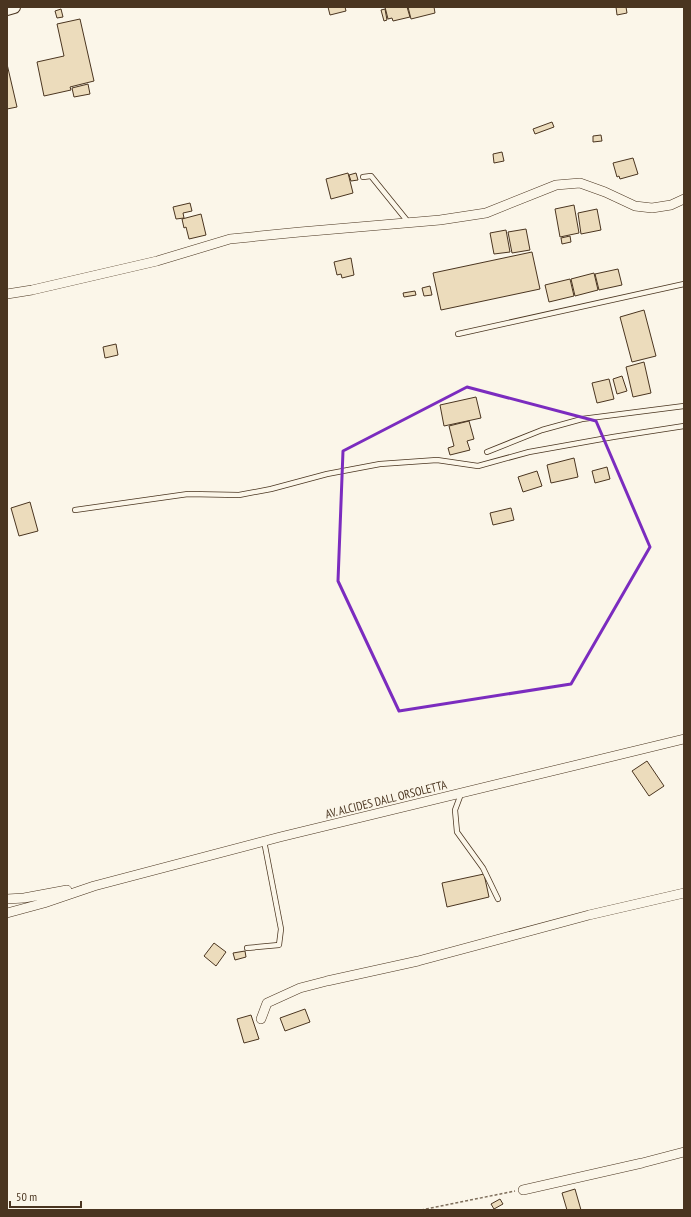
<svg xmlns="http://www.w3.org/2000/svg" width="691" height="1217" font-family="'PT Sans Narrow',sans-serif">
<rect width="100%" height="100%" fill="#fbf6e9"/>
<!-- building -->
<path fill="#ecdcbc" stroke="#4a3520" d="M328 7H345L346 11 330 15Z
M385 7H407L410 17 393 21 392 18 388 19Z
M408 7H434L435 13 411 19Z
M616 7H626L627 13 617 15Z
M61 9 63 17 57 18 55 11Z
M385 9 387 20 384 21 381 10Z
M80 19 94 81 70 87 71 90 44 96 37 62 64 56 57 24Z
M7 64 17 107 7 109Z
M88 84 90 94 74 97 72 88Z
M552 122 554 127 535 134 533 129Z
M601 135 602 141 593 142V136Z
M502 152 504 161 494 163 493 154Z
M633 158 638 174 620 179 619 176 617 177 613 163Z
M348 173 353 193 331 199 326 179Z
M356 173 358 180 351 181 349 175Z
M190 203 192 211 183 213 184 218 176 219 173 207Z
M574 205 579 233 560 237 555 209Z
M597 209 601 230 581 234 578 213Z
M201 214 206 235 189 239 186 227 184 228 182 219Z
M526 229 530 250 512 253 508 232Z
M506 230 510 252 494 254 490 233Z
M570 236 571 242 562 244 561 238Z
M532 252 540 289 441 310 433 273Z
M351 258 354 275 342 278 341 274 337 275 334 262Z
M618 269 622 285 599 290 595 274Z
M594 273 598 290 575 296 571 279Z
M570 279 574 296 549 302 545 285Z
M430 286 432 295 424 296 422 288Z
M415 291 416 295 404 297 403 293Z
M644 310 656 356 632 362 620 317Z
M116 344 118 355 105 358 103 347Z
M644 362 651 393 633 397 626 367Z
M622 376 627 391 617 394 613 379Z
M609 379 614 399 597 403 592 383Z
M476 397 481 418 444 426 440 405Z
M469 421 474 439 467 441 470 450 450 455 448 448 454 446 449 426Z
M574 458 578 477 551 483 547 465Z
M607 467 610 479 595 483 592 471Z
M537 471 542 486 523 492 518 477Z
M30 502 38 531 19 536 11 508Z
M511 508 514 520 493 525 490 513Z
M647 761 664 786 649 796 632 771Z
M484 874 489 897 447 907 442 883Z
M214 943 226 952 216 966 204 956Z
M245 951 246 957 235 960 233 953Z
M305 1009 310 1022 285 1031 280 1018Z
M251 1015 259 1039 244 1043 237 1019Z
M575 1189 581 1210H567L562 1193Z
M500 1199 503 1204 494 1209 491 1204Z"/>
<g fill="none" stroke-linecap="round" stroke-linejoin="round">
<defs>
<path id="service" d="M363 177 371 176 409 223
M458 334 684 284
M487 452 542 430 582 419 684 406
M75 510 188 494 239 495 271 489 327 474 380 464 437 460 478 466 529 452 613 437 684 426
M461 794 455 810 457 832 483 868 498 899
M247 948 279 945 281 929 264 841"/>
<path id="minor" d="M7 294 32 290 157 261 230 239 300 232 440 220 486 213 556 185 580 183 605 192 635 206 652 208 671 205 684 199
M7 899 24 898 67 890
M7 913 44 903 94 886 280 837 684 739
M261 1019 267 1003 300 988 327 981 418 961 589 915 684 893
M523 1190 642 1163 684 1152"/>
<path id="secondary" d="M7 9 14 7"/>
</defs>
<!-- service casing -->
<use href="#service" stroke="#4a3520" stroke-width="6"/>
<!-- minor casing -->
<use href="#minor" stroke="#4a3520" stroke-width="10"/>
<!-- secondary casing -->
<use href="#secondary" stroke="#4a3520" stroke-width="14"/>
<!-- path -->
<path stroke="#7f6f5c" stroke-width="1.5" stroke-dasharray="3 2" stroke-linecap="butt" d="M421 1210 515 1191"/>
<!-- service -->
<use href="#service" stroke="#fbf6e9" stroke-width="4.5"/>
<!-- minor -->
<use href="#minor" stroke="#fbf6e9" stroke-width="9"/>
<!-- secondary -->
<use href="#secondary" stroke="#fbf6e9" stroke-width="12"/>
</g>
<!-- marked area -->
<path fill="none" stroke="#7b2cbf" stroke-width="3" stroke-linejoin="round" d="M467 387 596 421 650 547 571 684 399 711 338 581 343 451Z"/>
<g text-anchor="middle" dominant-baseline="central" stroke-width="3" stroke-linejoin="round" paint-order="stroke">
<!-- street labels -->
<g font-size="12" fill="#4a3520" stroke="#fbf6e9">
<text transform="translate(386 799) rotate(-14)">AV. ALCIDES DALL ORSOLETTA</text>
</g>
</g>
<!-- border -->
<rect width="691" height="1217" fill="none" stroke="#4a3520" stroke-width="16"/>
<!-- scale -->
<path d="M10 1201v6h71v-6" fill="none" stroke="#4a3520" stroke-width="2"/>
<text x="16" y="1201" font-size="12" fill="#4a3520" stroke="#fbf6e9" stroke-width="3" paint-order="stroke">50 m</text>
</svg>
